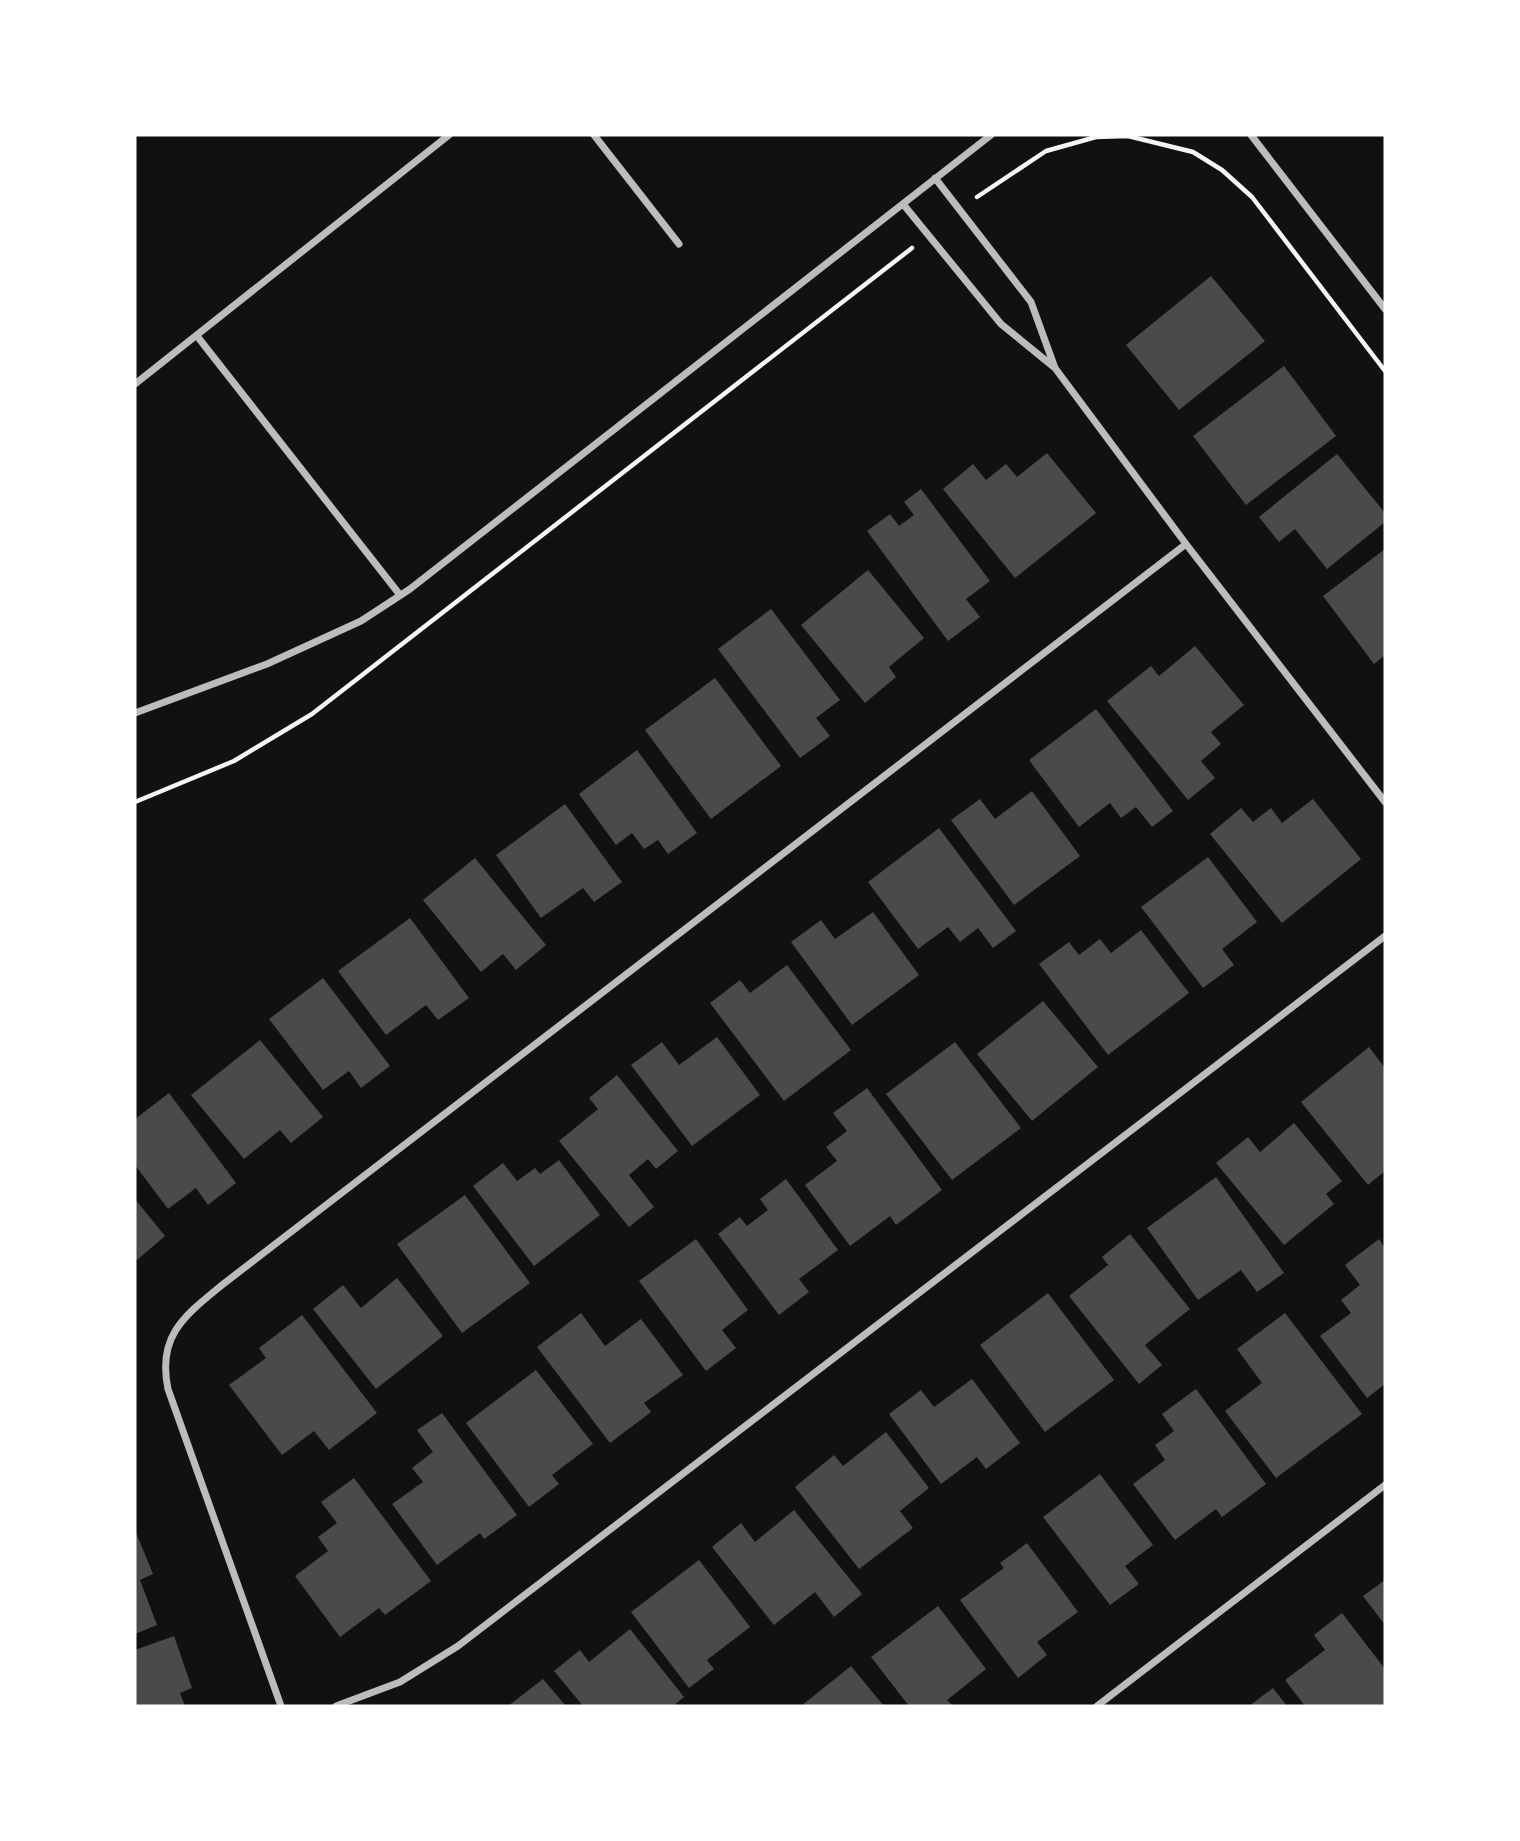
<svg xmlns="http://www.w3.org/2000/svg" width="1520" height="1841" font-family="'Roboto Condensed',sans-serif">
<rect width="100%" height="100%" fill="#111"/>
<!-- building -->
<path fill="#4a4a4a" d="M1211 276 1265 341 1179 410 1126 345Z
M1284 366 1336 436 1246 505 1193 436Z
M1047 453 1096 513 1015 578 943 489 973 464 986 480 1006 464 1017 477Z
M1337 454 1385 513V522L1327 569 1295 529 1279 542 1259 517Z
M921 489 990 581 966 599 980 617 948 641 867 531 890 514 899 526 914 515 904 502Z
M1385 549V655L1374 664 1323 596Z
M868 570 924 638 889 667 896 677 865 703 801 625Z
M771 609 840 700 816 718 830 736 800 758 718 649Z
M1195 646 1244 705 1211 732 1221 744 1201 761 1215 778 1188 800 1107 701 1151 666 1159 676Z
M715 678 781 766 711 819 645 730Z
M1096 709 1173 811 1152 827 1136 807 1121 818 1110 803 1079 827 1029 760Z
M637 750 697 833 668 854 658 840 644 849 632 833 616 845 579 794Z
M1032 791 1080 856 1014 905 951 820 980 799 995 819Z
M1313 799 1361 859 1282 923 1210 834 1241 808 1253 822 1271 808 1282 823Z
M565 804 622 882 594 902 583 888 541 918 496 855Z
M939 828 1016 931 993 948 978 928 960 942 948 927 918 949 868 882Z
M1208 857 1257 922 1222 949 1234 965 1203 988 1141 907Z
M475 858 546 945 516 970 503 954 481 972 423 900Z
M873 912 919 975 852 1025 791 942 821 920 835 939Z
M410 918 469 998 438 1020 426 1005 386 1035 338 971Z
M1141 930 1189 993 1108 1055 1039 964 1069 942 1079 955 1100 939 1111 953Z
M787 965 851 1050 784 1101 710 1003 740 980 750 993Z
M323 978 390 1066 361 1088 349 1071 323 1090 269 1019Z
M1043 1001 1098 1067 1032 1121 977 1054Z
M717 1037 760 1095 692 1146 631 1065 662 1042 679 1065Z
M260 1040 323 1117 291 1143 280 1130 244 1159 191 1095Z
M955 1042 1021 1128 952 1180 886 1094Z
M1369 1047 1385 1068V1171L1368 1185 1301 1102Z
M617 1075 678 1151 656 1169 648 1159 629 1175 654 1207 629 1227 559 1141 598 1109 589 1098Z
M867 1088 942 1190 896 1225 890 1216 850 1246 805 1185 837 1161 826 1147 847 1131 833 1113Z
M169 1093 236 1183 208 1205 196 1188 168 1209 135 1165V1119Z
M1294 1123 1342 1181 1326 1194 1334 1204 1284 1245 1216 1163 1248 1137 1260 1152Z
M559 1160 600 1215 534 1266 473 1186 503 1163 517 1181 535 1168 540 1174Z
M1216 1177 1284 1273 1257 1292 1241 1270 1198 1300 1147 1228Z
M786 1179 838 1250 799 1279 809 1292 779 1315 718 1234 740 1217 747 1226 768 1210 760 1199Z
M465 1195 530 1283 462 1333 397 1244Z
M135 1199 165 1236 137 1260 135 1257Z
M1130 1234 1190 1309 1145 1345 1162 1365 1139 1384 1069 1296 1108 1265 1102 1257Z
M696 1239 748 1310 722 1330 736 1348 706 1371 639 1281Z
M1379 1239 1385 1248V1384L1367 1398 1320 1336 1351 1313 1341 1300 1360 1285 1345 1265Z
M397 1278 443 1336 376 1389 313 1309 343 1285 361 1308Z
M1048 1293 1114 1380 1045 1432 980 1345Z
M581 1313 605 1346 641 1319 683 1375 644 1403 651 1412 610 1443 537 1347Z
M1285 1313 1362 1414 1276 1478 1225 1411 1262 1383 1237 1349Z
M302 1315 377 1413 329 1450 314 1431 282 1455 229 1385 266 1358 259 1348Z
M536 1370 593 1444 552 1475 559 1484 529 1507 466 1423Z
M972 1379 1020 1443 986 1469 977 1457 941 1484 889 1414 921 1390 934 1407Z
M1196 1389 1266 1484 1222 1517 1216 1509 1175 1540 1133 1484 1165 1460 1155 1445 1174 1431 1162 1414Z
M442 1413 517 1515 484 1539 480 1533 437 1565 392 1504 423 1482 412 1468 433 1452 417 1430Z
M886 1432 929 1488 900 1511 913 1528 859 1569 795 1487 834 1455 843 1466Z
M1100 1474 1153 1545 1125 1566 1139 1584 1110 1605 1043 1517Z
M354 1478 431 1581 385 1615 379 1608 340 1637 295 1576 328 1551 318 1537 337 1523 321 1502Z
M794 1510 862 1594 834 1617 815 1592 774 1625 712 1547 741 1523 755 1542Z
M135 1530 153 1574 140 1580 157 1625 135 1634Z
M1027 1543 1078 1612 1037 1642 1047 1655 1018 1678 960 1600 1004 1568 1000 1563Z
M699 1560 750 1627 707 1660 714 1669 689 1688 631 1612Z
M1385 1580V1625L1363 1596Z
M938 1606 986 1669 947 1700 953 1706H909L871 1657Z
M1342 1613 1385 1669V1706H1305L1285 1680 1325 1650 1314 1635Z
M630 1629 684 1697 673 1706H583L554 1671 580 1650 589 1662Z
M174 1636 192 1688 180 1693 185 1706H135V1650Z
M851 1666 884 1706H801Z
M543 1679 566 1706H508Z
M1273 1688 1287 1706H1249Z"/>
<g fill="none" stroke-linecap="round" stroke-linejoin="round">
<!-- path -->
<path stroke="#f5f5f5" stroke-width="4.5" d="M977 197 1046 151 1096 137 1128 136 1193 152 1222 170 1252 197 1385 371
M135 802 234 761 312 714 912 248"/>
<!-- minor -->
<path stroke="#bcbcbc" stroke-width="7" d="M594 135 679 244
M1251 135 1385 309
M935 178 1031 302 1055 368
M903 204 1001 324 1055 368 1186 544 1385 802
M197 336 400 595
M135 384 449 135
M135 713 267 664 361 621 410 589 991 135
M281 1706 168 1389C157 1336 184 1316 222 1285L1186 544
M336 1706 400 1682 458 1646 1385 936
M1097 1706 1385 1485"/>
</g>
<!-- border -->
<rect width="1520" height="1841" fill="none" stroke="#ffffff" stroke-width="273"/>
</svg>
